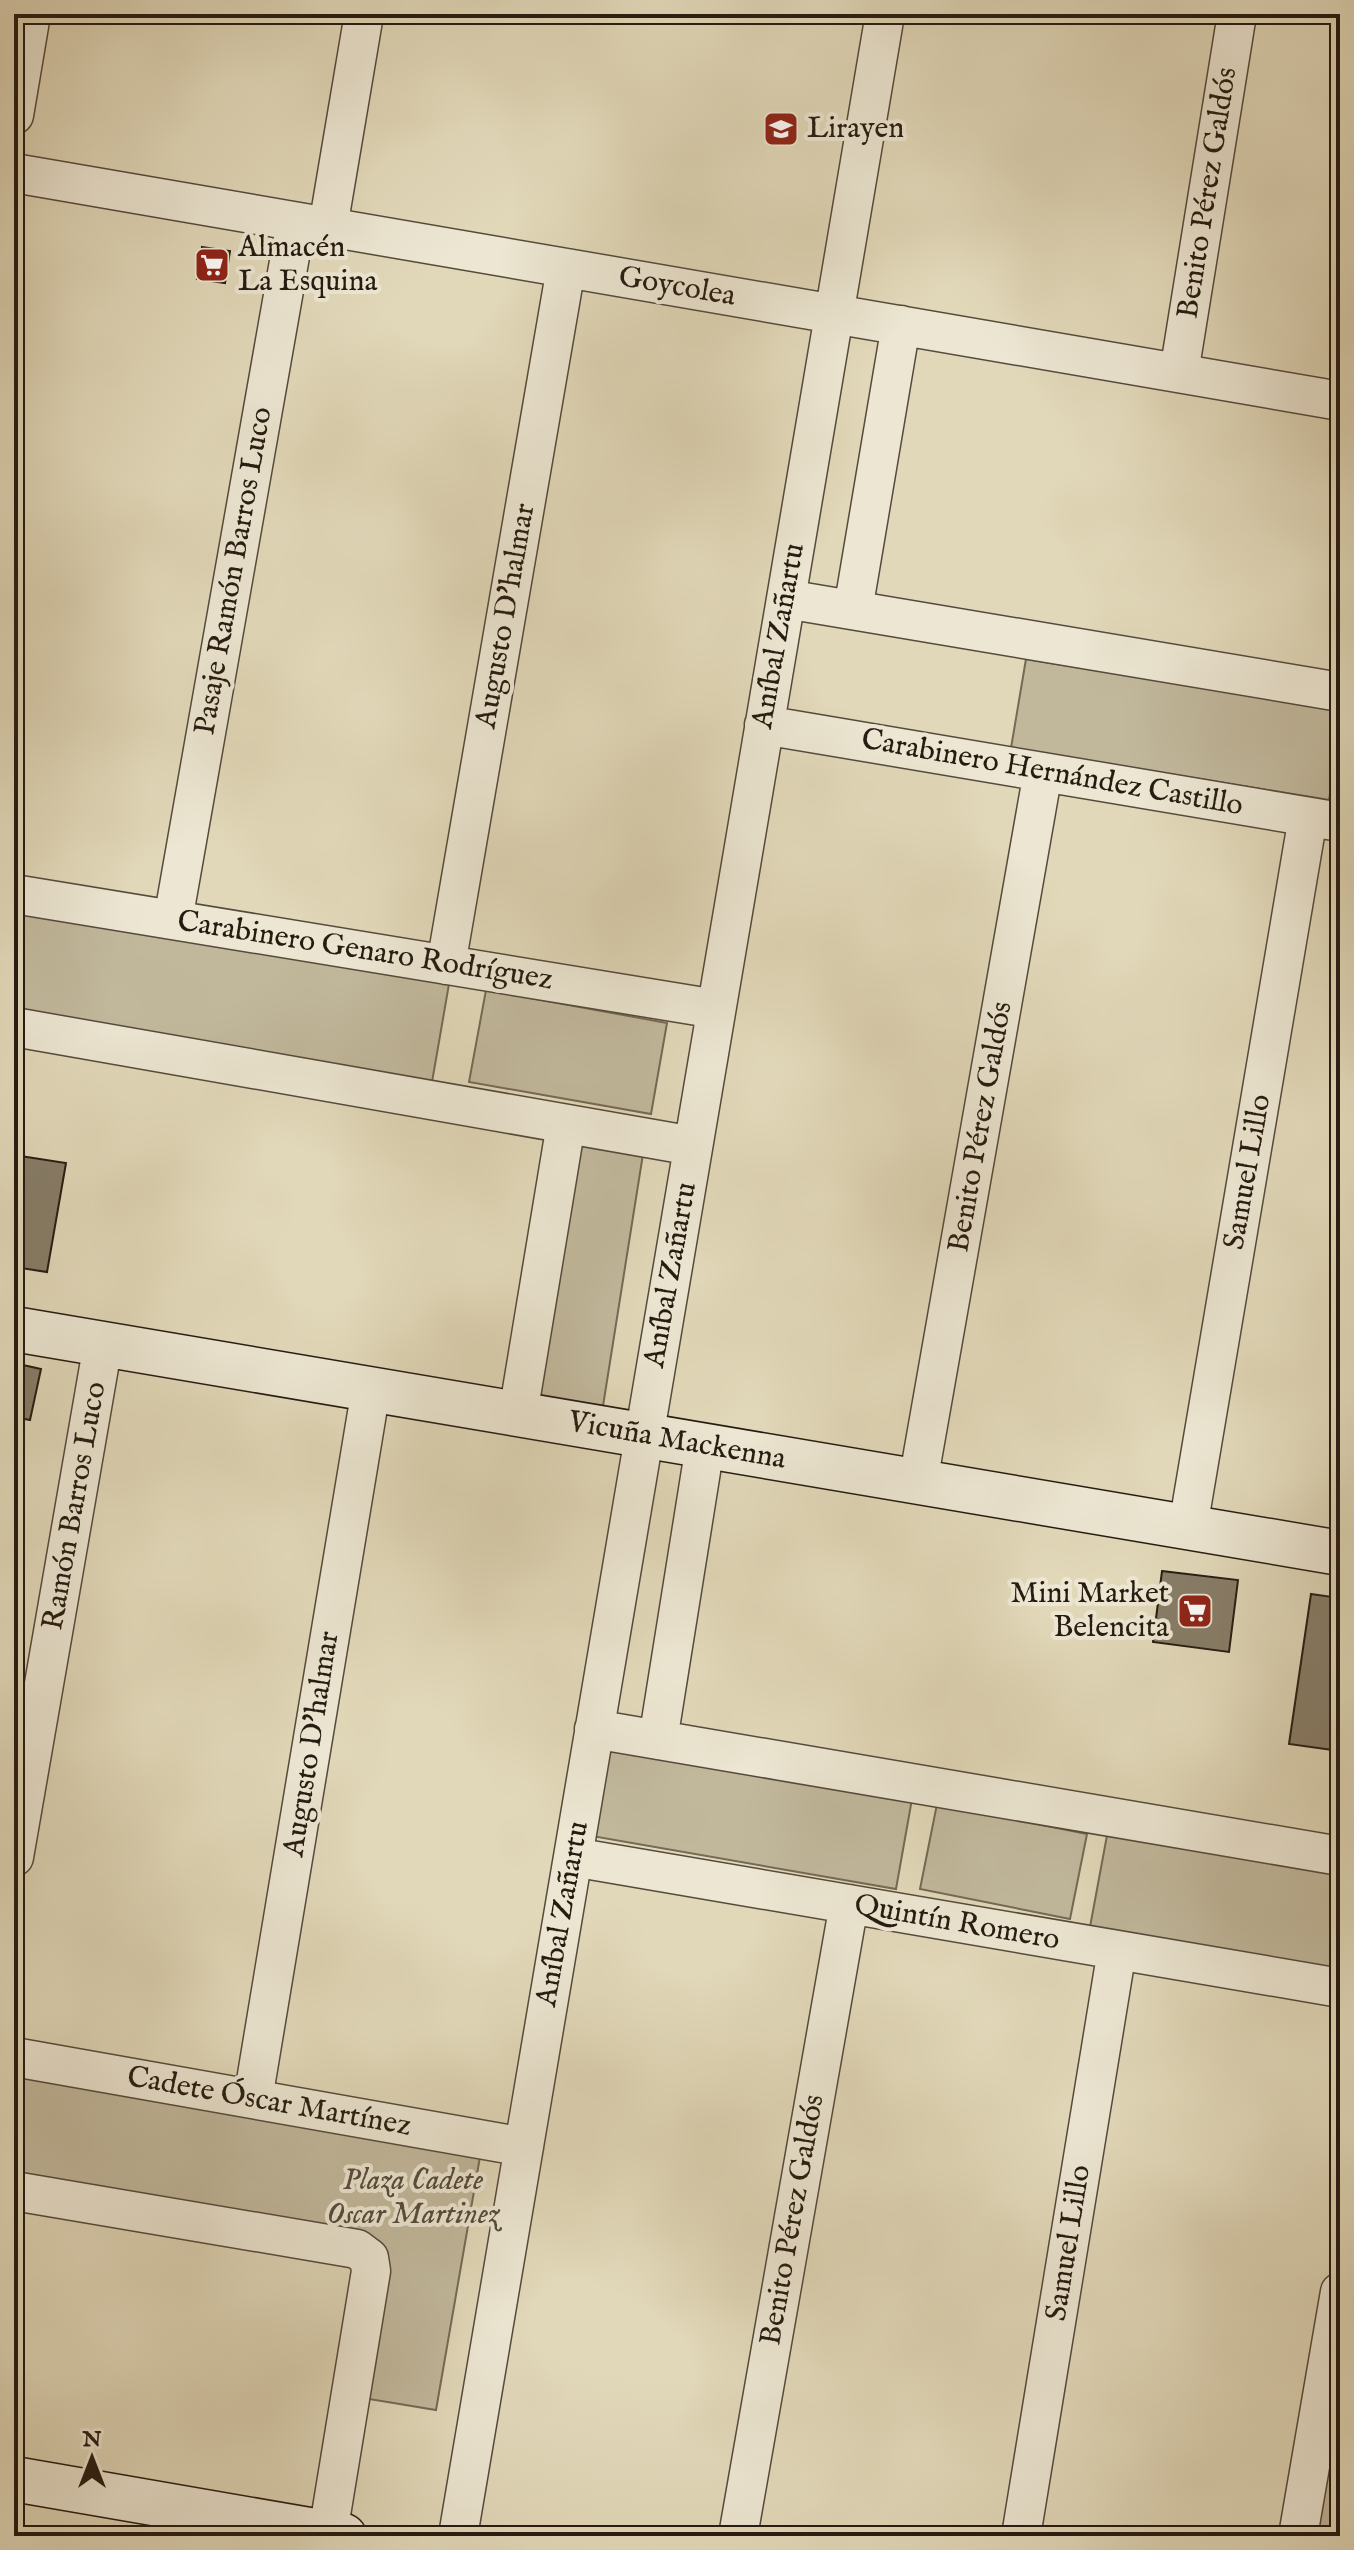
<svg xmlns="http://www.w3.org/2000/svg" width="1354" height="2550" font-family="'IM FELL English',serif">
<rect width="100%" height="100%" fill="#e1d8b9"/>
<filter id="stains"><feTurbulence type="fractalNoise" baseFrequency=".0025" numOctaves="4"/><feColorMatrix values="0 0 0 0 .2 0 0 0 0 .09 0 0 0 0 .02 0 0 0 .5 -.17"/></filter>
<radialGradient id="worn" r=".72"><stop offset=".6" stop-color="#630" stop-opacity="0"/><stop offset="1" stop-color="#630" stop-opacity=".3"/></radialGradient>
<!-- green -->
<path fill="#c1b89c" stroke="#746a56" stroke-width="2" d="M1026 659 1340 710V732L1329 800 1011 748Z
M14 906 449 984 432 1082 14 1008Z
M486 990 667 1023 651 1114 469 1082Z
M573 1143 643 1154 603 1406 533 1395Z
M601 1745 912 1799 896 1889 586 1835Z
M937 1804 1087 1834 1070 1919 920 1889Z
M1108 1830 1340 1874V1969L1090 1927Z
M14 2071 481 2151 436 2410 357 2397 383 2249 14 2185Z
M1340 2353V2536H1310Z"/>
<!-- building -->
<path fill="#877d68" stroke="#261b11" stroke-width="2" d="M202 247 230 251 225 283 197 279Z
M14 1155 66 1163 47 1272 14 1267Z
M14 1363 41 1369 30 1420 14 1417Z
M1340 1453V1507L1333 1506Z
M1162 1571 1238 1580 1229 1652 1153 1642Z
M1311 1594 1340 1598V1751L1289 1744Z"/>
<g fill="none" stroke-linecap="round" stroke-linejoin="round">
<defs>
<path id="street" d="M14 115 31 14
M14 173 1340 401
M328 227 364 14
M1179 373 1237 14
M786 599 1340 692
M853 610 901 325
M764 725 1340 822
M14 894 716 1009
M173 920 296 222
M446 965 566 268
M14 1027 693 1146
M518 1414 566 1124
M918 1482 1043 772
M1188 1527 1308 817
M594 1729 1340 1856
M658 1740 705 1446
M14 1857 103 1344
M573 1857 1340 1988
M14 2057 524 2147
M253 2099 371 1389
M14 2191 357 2249 369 2258 371 2271 328 2533
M458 2536 885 14
M738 2536 849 1904
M1021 2536 1117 1950
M1298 2536 1340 2292"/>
<path id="secondary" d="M14 1329 1340 1553
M14 2479 344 2536"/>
</defs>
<!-- street casing -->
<use href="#street" stroke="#554a3b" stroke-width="41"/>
<!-- secondary casing -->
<use href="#secondary" stroke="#261b11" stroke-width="47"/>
<!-- street -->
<use href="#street" stroke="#ece6d2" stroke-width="38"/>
<!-- secondary -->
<use href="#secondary" stroke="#ece6d2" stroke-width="44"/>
</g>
<!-- icons -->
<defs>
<symbol id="school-square" viewBox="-11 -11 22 22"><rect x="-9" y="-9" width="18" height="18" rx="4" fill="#8f2418" stroke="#ece6d2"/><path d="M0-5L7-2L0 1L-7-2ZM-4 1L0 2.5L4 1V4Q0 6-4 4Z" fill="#fff"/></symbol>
<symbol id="supermarket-square" viewBox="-11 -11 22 22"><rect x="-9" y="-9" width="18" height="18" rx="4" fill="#8f2418" stroke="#ece6d2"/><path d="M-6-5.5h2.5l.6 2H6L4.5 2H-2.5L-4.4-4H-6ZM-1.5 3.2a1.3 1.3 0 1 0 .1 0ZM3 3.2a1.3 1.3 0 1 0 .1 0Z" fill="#fff"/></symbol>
</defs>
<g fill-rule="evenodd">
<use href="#school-square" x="761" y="109" width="40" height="40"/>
<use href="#supermarket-square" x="192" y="245" width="40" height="40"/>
<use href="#supermarket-square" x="1175" y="1591" width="40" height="40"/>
</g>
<g text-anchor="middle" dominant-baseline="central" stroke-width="8" stroke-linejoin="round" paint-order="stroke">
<!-- poi labels -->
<g font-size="30" fill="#261b11" stroke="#ece6d2" text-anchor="start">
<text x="807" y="129">Lirayen</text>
<text x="238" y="248">Almacén<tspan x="238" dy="34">La Esquina</tspan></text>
<text x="1169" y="1594" text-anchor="end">Mini Market<tspan x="1169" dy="34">Belencita</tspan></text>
</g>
<!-- street labels -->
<g font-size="30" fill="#261b11" stroke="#ece6d2">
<text transform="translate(1208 193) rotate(-81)">Benito Pérez Galdós</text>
<text transform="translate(677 287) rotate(10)">Goycolea</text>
<text transform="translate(234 571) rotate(-80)">Pasaje Ramón Barros Luco</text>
<text transform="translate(506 616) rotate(-80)">Augusto D'halmar</text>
<text transform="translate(779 636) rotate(-80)">Aníbal Zañartu</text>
<text transform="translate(1052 773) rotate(10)">Carabinero Hernández Castillo</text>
<text transform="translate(365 951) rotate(9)">Carabinero Genaro Rodríguez</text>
<text transform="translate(981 1127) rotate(-80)">Benito Pérez Galdós</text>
<text transform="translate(1248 1172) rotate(-80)">Samuel Lillo</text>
<text transform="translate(671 1275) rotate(-80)">Aníbal Zañartu</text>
<text transform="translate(677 1441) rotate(10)">Vicuña Mackenna</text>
<text transform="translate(75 1506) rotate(-80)">Ramón Barros Luco</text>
<text transform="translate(312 1744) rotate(-81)">Augusto D'halmar</text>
<text transform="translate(563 1914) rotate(-80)">Aníbal Zañartu</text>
<text transform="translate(957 1923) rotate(10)">Quintín Romero</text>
<text transform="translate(269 2102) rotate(10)">Cadete Óscar Martínez</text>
<text transform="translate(793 2220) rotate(-80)">Benito Pérez Galdós</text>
<text transform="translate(1069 2243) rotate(-81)">Samuel Lillo</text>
</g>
<!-- park labels -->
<g font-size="30" font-style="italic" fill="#544a3b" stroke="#ece6d2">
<text x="413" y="2181">Plaza Cadete<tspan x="413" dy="34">Oscar Martinez</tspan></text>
</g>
</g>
<!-- margin -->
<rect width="1354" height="2550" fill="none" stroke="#e1d8b9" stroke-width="48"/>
<rect x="16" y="16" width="1322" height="2518" fill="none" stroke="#261b11" stroke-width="4"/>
<rect x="24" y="24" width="1306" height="2502" fill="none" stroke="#261b11" stroke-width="2"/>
<!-- north arrow -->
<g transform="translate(92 2458)" stroke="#ece6d2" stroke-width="6" paint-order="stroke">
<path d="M0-6L14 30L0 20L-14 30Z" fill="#261b11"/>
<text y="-12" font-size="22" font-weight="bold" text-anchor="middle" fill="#261b11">N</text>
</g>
<rect width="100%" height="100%" filter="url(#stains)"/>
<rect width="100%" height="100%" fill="url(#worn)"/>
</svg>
